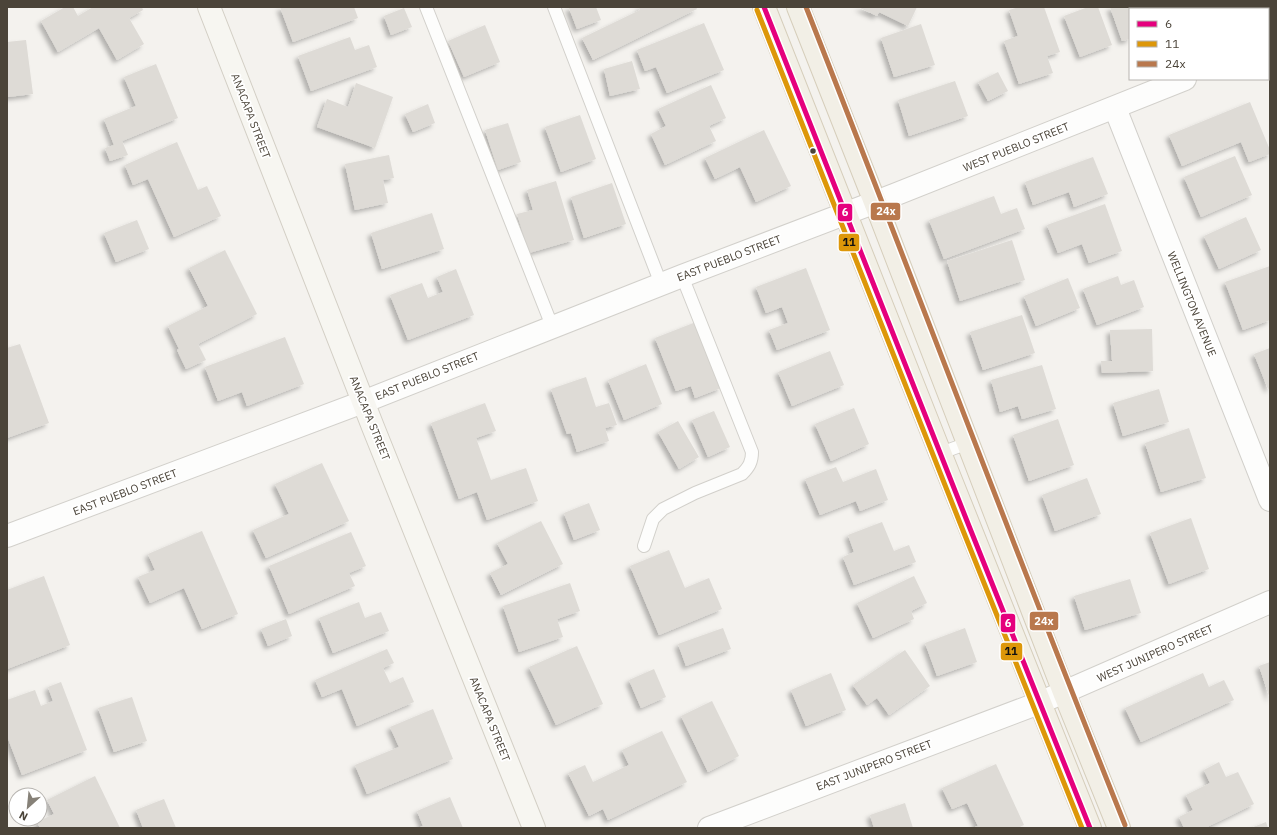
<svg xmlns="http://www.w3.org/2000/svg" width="1277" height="835" font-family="'IBM Plex Sans',sans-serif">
<defs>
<filter id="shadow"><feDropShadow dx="-3.5" dy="3.5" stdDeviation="2" flood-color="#0004"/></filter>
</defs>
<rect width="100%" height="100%" fill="#f4f2ee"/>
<!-- building -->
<path fill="#dedbd6" filter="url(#shadow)" d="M65 7H73L78 16 93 7H142L143 10 129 18 144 44 117 60 99 28 58 52 41 21Z
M280 7H354L358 18 293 42Z
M570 7H596L601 20 577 29 569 8Z
M639 7H696L697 9 593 60 582 38 640 10Z
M858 7H917L908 26 879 12 877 16Z
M1019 7H1044L1060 52 1047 56 1053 73 1019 84 1004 41 1018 36 1009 10Z
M1088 7H1098L1112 45 1080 57 1064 16Z
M1110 7H1149L1150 9H1130V39L1122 41Z
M404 8 412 27 391 35 384 16Z
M704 23 724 70 667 93 656 67 645 71 637 50Z
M921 24 935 65 894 77 881 38Z
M485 25 500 62 464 77 448 41Z
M350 37 355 50 369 45 377 67 311 91 298 56Z
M26 40 33 94 8 97 7 42Z
M632 61 640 89 610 96 604 69Z
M156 64 178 118 122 141 128 155 110 161 105 148 114 145 104 119 136 106 124 77Z
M998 72 1008 91 988 101 978 82Z
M955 81 968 116 909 136 898 100Z
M356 83 393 97 375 148 317 127 327 99 348 107Z
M711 85 726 118 709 126 716 141 665 165 651 134 666 126 658 109Z
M1250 102 1270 150V154L1249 162 1241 142 1182 166 1169 135Z
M428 104 435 123 413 132 405 114Z
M580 115 596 159 561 172 545 127Z
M508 123 521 162 498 170 485 130Z
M764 130 791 186 756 202 740 167 715 179 705 158Z
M177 142 198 190 207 186 221 216 174 237 148 179 133 185 125 165Z
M389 155 394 178 383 180 388 203 355 210 345 164Z
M1235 156 1252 195 1201 217 1184 177Z
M1093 157 1108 194 1074 207 1069 192 1033 205 1025 182Z
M556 181 574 240 529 253 517 214 533 210 527 190Z
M612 183 626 224 584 238 571 197Z
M994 196 1001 214 1017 208 1025 229 944 259 929 220Z
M1105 204 1122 251 1089 263 1082 244 1058 253 1047 225Z
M432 213 444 249 382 269 371 233Z
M1246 217 1261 250 1219 269 1204 236Z
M137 220 149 249 116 262 104 233Z
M1012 240 1025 280 960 301 947 261Z
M225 250 257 314 198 344 206 360 186 369 177 350 179 349 168 326 208 306 189 268Z
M1270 266V320L1243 330 1225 282Z
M806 268 830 330 777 350 769 330 788 323 782 307 766 313 756 287Z
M456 269 474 315 408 340 390 295 422 283 428 298 443 292 437 277Z
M1118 276 1121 285 1134 280 1144 307 1097 325 1083 289Z
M1068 278 1080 308 1036 326 1024 296Z
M1022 315 1035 353 983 370 970 332Z
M696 322 721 388 695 398 691 386 676 391 655 338Z
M1152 329 1153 371 1102 373 1101 361H1112L1110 330Z
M285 337 304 384 247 406 242 392 218 401 205 367Z
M20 344 49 423 7 438V348Z
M1270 348V388L1268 389 1254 354Z
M830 351 844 385 792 406 778 372Z
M646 364 662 404 624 420 608 380Z
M1042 365 1056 409 1022 419 1018 406 1000 412 991 380Z
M586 377 596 407 609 403 617 425 605 428 609 441 577 452 571 433 567 434 551 389Z
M1159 389 1169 422 1123 436 1113 403Z
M485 403 496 431 476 438 491 480 526 468 538 501 487 520 477 492 459 499 431 423Z
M854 408 869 444 831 461 815 424Z
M714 411 730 447 708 457 692 420Z
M1058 419 1074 465 1029 481 1013 435Z
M678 421 699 457 679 469 658 432Z
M1189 428 1206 478 1161 492 1145 443Z
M322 463 349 521 266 558 253 530 289 514 275 484Z
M836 467 843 482 876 469 888 500 860 511 856 501 820 515 805 479Z
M1087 478 1101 514 1055 531 1042 495Z
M589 503 600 530 574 540 564 513Z
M1191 518 1209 569 1169 584 1150 533Z
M541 521 563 564 501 595 490 573 508 564 497 543Z
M882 522 894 551 909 545 916 562 854 585 843 557 854 552 848 535Z
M202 531 238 614 202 629 184 588 150 603 138 577 155 570 148 554Z
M351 532 366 566 349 573 355 586 289 614 269 566Z
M669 550 685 588 709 578 722 609 659 635 630 566Z
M44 576 70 645 7 669V590Z
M914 576 927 603 911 611 914 619 873 638 857 603Z
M1130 579 1141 613 1085 630 1074 596Z
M570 583 580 611 557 619 563 637 519 652 503 606Z
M359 602 365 618 381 612 389 631 333 653 319 618Z
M286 619 292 636 268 646 261 629Z
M723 628 731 649 686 666 678 644Z
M965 628 977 662 937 676 925 643Z
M577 646 603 704 556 725 529 667Z
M387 649 394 663 383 668 390 683 403 677 414 702 357 726 342 689 322 697 315 680Z
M905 650 930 686 889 715 877 698 867 705 853 685Z
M1270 662V699L1259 666Z
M654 669 666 697 641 708 629 680Z
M831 673 846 710 806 726 791 690Z
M1203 673 1209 687 1224 680 1234 700 1141 742 1125 708Z
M61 682 87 750 22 775 7 736V700L35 690 41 706 53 701 48 687Z
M132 697 147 741 114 752 98 708Z
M712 701 739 756 708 772 681 716Z
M433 709 453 759 367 794 355 765 399 747 390 727Z
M662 731 687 782 608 820 603 809 589 816 568 773 585 765 593 782 629 765 622 750Z
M1219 762 1226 777 1238 772 1254 804 1205 828H1184L1179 817 1193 810 1186 795 1210 783 1204 770Z
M996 764 1024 825 1017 828H972L978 826 967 803 952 809 942 788Z
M95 776 120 828H40L37 822 54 814 47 800Z
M450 797 463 828H418L423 826 417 811Z
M164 799 176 828H143L136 810Z
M905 803 913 828H874L870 815Z
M1266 822 1268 828H1251Z"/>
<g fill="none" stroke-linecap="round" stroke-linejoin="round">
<defs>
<path id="lane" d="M426 7 552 326
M554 7 661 284
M941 453 968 443
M644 546 653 519 663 509 695 493 742 474C749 467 752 462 752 452L682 276"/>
<path id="street" d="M1268 45 1270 44
M1115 108 1270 500
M7 536 363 402 682 276 894 195 1185 79
M709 828 1039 703 1270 602"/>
<path id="secondary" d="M209 7 373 427 534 828"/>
<path id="primary" d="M764 7C873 281 979 555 1090 828
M798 7 875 202 1064 692 1119 828"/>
</defs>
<!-- lane casing -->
<use href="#lane" stroke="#d2d0cb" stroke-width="14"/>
<!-- street casing -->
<use href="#street" stroke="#d2d0cb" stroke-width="24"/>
<!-- secondary casing -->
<use href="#secondary" stroke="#d3cfc5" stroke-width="24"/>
<!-- primary casing -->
<use href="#primary" stroke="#d6cebb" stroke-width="24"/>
<!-- lane -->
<use href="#lane" stroke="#fdfdfc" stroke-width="12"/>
<!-- street -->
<use href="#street" stroke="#fdfdfc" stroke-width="22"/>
<!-- secondary -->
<use href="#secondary" stroke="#f7f6f1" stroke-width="22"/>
<!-- primary -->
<use href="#primary" stroke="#f2efe6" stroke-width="22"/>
<defs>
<path id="bus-1" d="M764 7 967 521 1090 828"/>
<path id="bus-2" d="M757 10 960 523 1082 828"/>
<path id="bus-3" d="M806 7C913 279 1016 554 1125 825"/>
</defs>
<!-- bus-1 casing -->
<use href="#bus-1" stroke="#fff" stroke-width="8"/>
<!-- bus-2 casing -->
<use href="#bus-2" stroke="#fff" stroke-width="8"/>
<!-- bus-3 casing -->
<use href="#bus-3" stroke="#fff" stroke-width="8"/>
<!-- bus-1 -->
<use href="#bus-1" stroke="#e5007d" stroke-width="5"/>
<!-- bus-2 -->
<use href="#bus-2" stroke="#dd9709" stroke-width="5"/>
<!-- bus-3 -->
<use href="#bus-3" stroke="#b9784d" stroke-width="5"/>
</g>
<!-- markers -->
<circle fill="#4b4439" stroke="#fff" stroke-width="1.5" cx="813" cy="151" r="3.5"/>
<g text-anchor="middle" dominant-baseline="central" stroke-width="3.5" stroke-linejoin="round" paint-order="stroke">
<!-- street labels -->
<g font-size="11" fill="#4b4439" stroke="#fff">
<text transform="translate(251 116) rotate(69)">ANACAPA STREET</text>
<text transform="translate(1016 147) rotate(-22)">WEST PUEBLO STREET</text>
<text transform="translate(729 258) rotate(-21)">EAST PUEBLO STREET</text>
<text transform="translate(1192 304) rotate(68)">WELLINGTON AVENUE</text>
<text transform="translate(427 376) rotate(-22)">EAST PUEBLO STREET</text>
<text transform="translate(370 418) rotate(68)">ANACAPA STREET</text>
<text transform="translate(125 492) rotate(-21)">EAST PUEBLO STREET</text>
<text transform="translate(1155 653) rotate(-24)">WEST JUNIPERO STREET</text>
<text transform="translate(490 719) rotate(68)">ANACAPA STREET</text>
<text transform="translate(874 765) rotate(-21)">EAST JUNIPERO STREET</text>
</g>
</g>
<g stroke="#fff" stroke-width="1.5">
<rect x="870" y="202" width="31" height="19" rx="4" fill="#b9784d"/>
<rect x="837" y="203" width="16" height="19" rx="4" fill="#e5007d"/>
<rect x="838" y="233" width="22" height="19" rx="4" fill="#dd9709"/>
<rect x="1029" y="611" width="30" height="20" rx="4" fill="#b9784d"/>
<rect x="1000" y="613" width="16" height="20" rx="4" fill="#e5007d"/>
<rect x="1000" y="642" width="23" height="19" rx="4" fill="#dd9709"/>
</g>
<g font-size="11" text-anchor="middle" font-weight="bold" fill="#fff">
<text x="886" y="215">24x</text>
<text x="845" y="216">6</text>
<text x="1044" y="625">24x</text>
<text x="1008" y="627">6</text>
</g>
<g font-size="11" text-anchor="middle" font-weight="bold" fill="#111">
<text x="849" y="246">11</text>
<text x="1011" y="655">11</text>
</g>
<!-- border -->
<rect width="1277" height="835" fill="none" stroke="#4b4439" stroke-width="16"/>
<!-- legend -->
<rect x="1129" y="8" width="140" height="72" fill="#ffffff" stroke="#b7b4b0"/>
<rect x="1137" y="21" width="20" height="6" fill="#e5007d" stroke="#b7b4b0"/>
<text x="1165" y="28" font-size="12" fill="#4b4439">6</text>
<rect x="1137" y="41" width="20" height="6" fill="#dd9709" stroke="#b7b4b0"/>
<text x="1165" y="48" font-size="12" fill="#4b4439">11</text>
<rect x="1137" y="61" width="20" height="6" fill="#b9784d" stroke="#b7b4b0"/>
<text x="1165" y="68" font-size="12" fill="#4b4439">24x</text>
<!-- north arrow -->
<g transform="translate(28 807) rotate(207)"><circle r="19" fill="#ffffff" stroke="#b7b4b0"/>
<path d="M0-3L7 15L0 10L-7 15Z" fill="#868178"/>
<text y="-6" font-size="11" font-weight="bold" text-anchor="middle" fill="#4b4439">N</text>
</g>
</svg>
